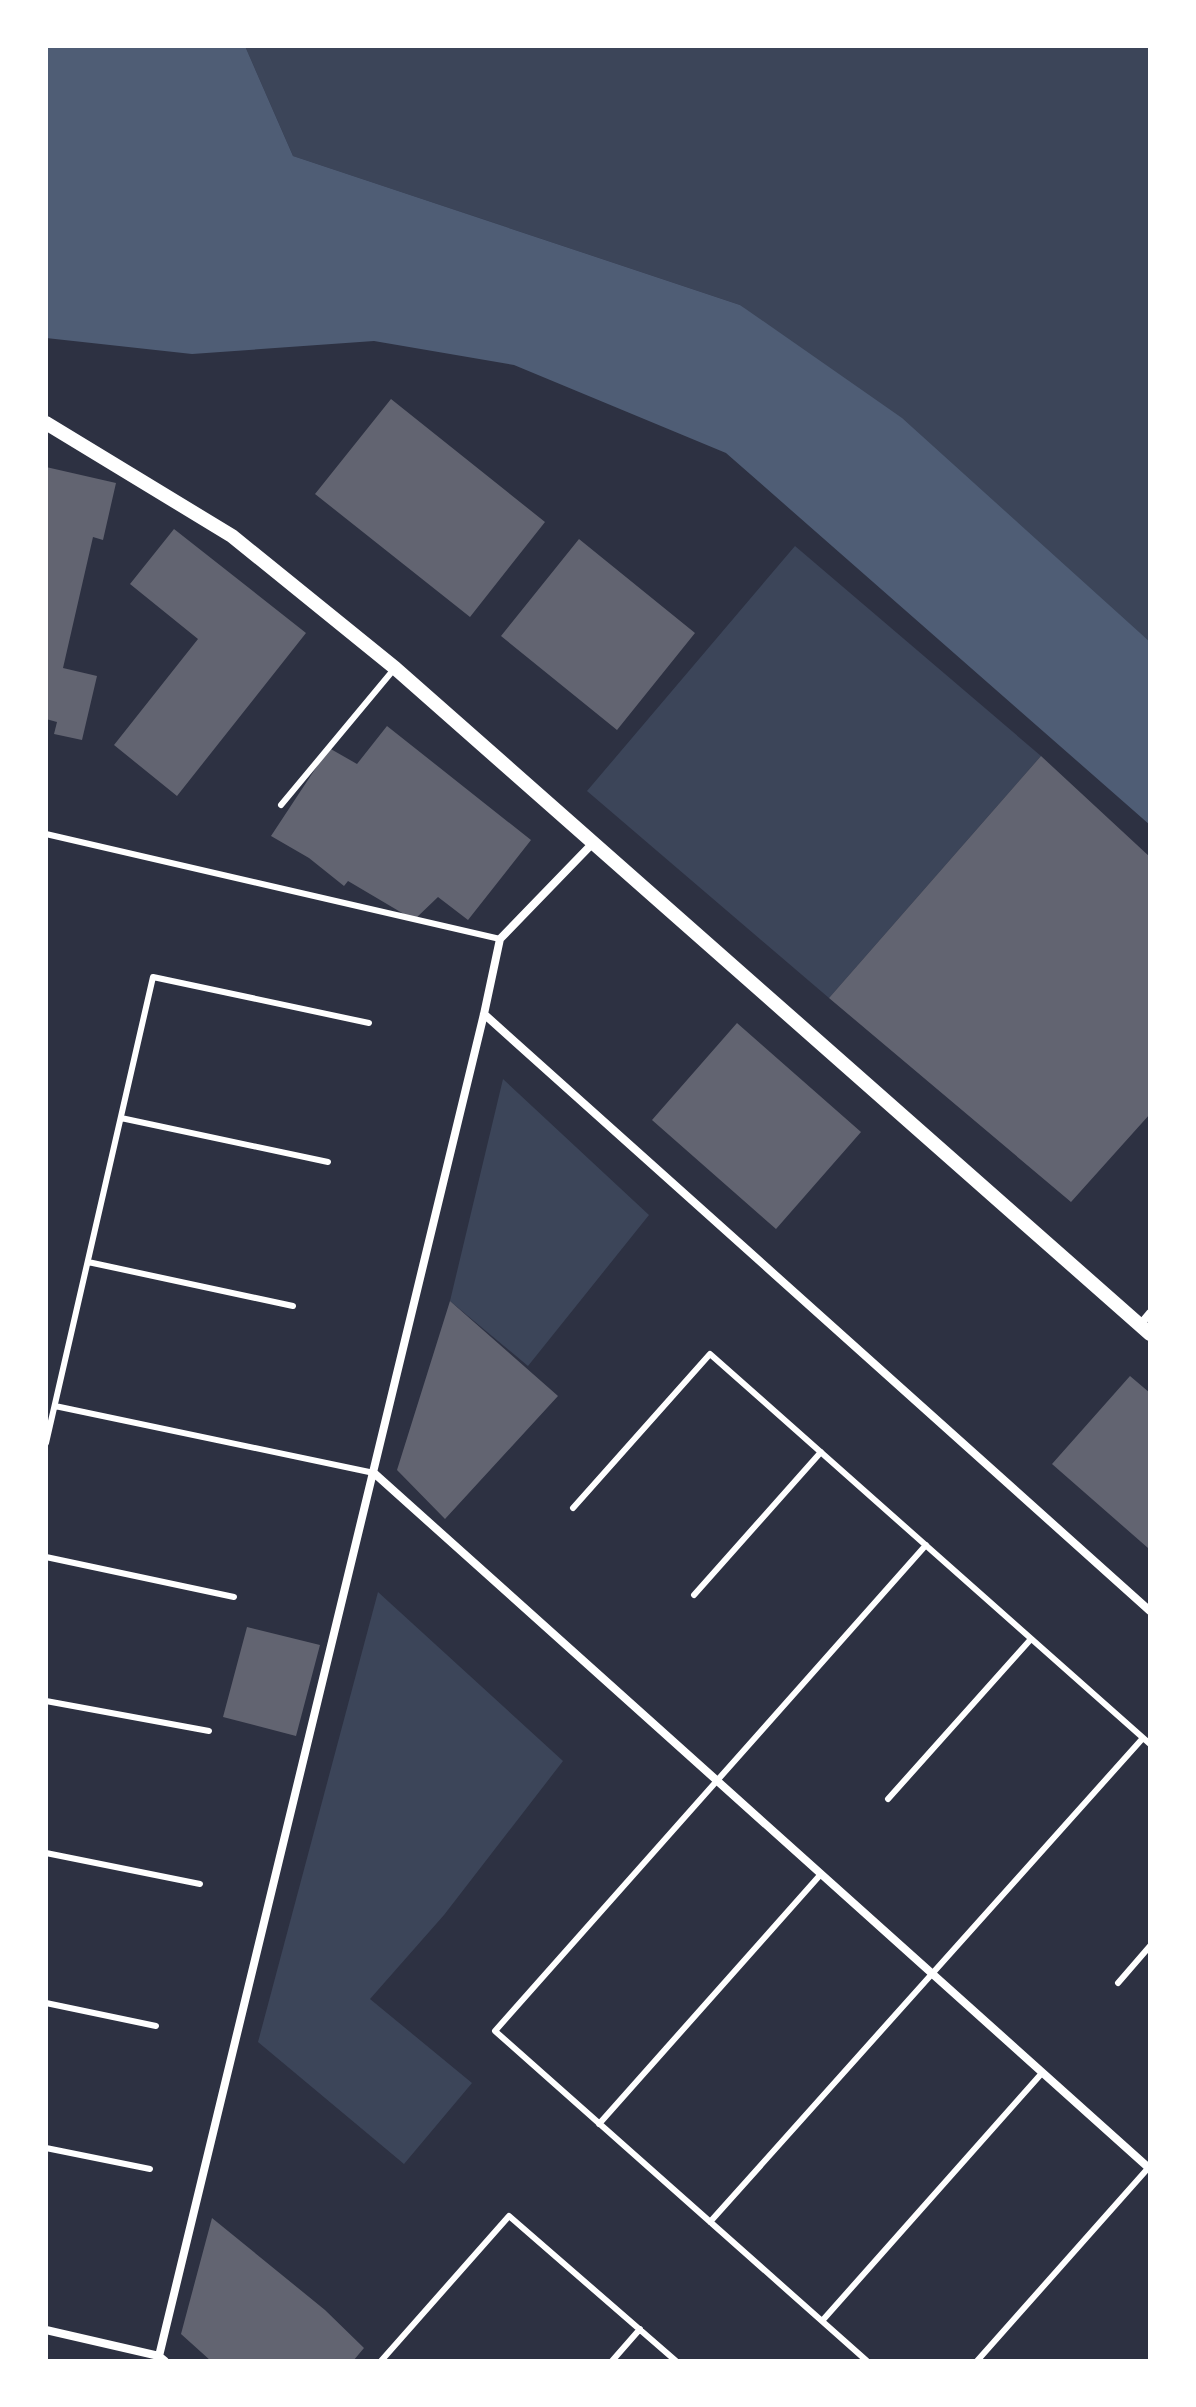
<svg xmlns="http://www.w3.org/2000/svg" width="1196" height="2407" font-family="'PT Sans Narrow',sans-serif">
<rect width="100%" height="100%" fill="#2d3142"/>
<!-- green -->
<path fill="#3c4559" d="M245 46H1150V642L740 305 293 156Z
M795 546 1041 756 829 998 587 791Z
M503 1079 649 1215 528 1366 450 1301Z
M378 1592 563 1761 444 1915 370 1999 472 2083 404 2164 258 2042Z"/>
<!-- water -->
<path fill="#4f5d75" d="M46 46H245L293 156 740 305 902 418 1150 642V825L726 453 514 365 374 341 192 354 46 338Z"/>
<!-- building -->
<path fill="#626471" d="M391 399 545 522 470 617 315 494Z
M46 467 116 483 103 540 93 537 63 668 97 676 82 740 54 734 57 722 46 719Z
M174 529 306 633 177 796 114 745 198 639 130 584Z
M579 539 695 633 617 730 501 636Z
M387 726 531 840 468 920 438 897 414 920 348 881 344 886 309 858 271 836 329 748 357 764Z
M1041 756 1150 857V1114L1071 1202 829 998Z
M737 1023 861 1132 776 1229 652 1120Z
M450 1301 558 1396 445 1519 397 1470Z
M1130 1376 1150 1393V1545L1148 1548 1052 1464Z
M247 1627 320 1645 296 1736 223 1717Z
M212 2218 325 2310 364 2348 353 2361H211L181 2334Z"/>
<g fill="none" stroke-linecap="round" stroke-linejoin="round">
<!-- service -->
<path stroke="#fff" stroke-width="6" d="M281 805 395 668
M46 834 500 939
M121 1118 328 1162
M88 1262 293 1306
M55 1406 374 1473
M46 1443 153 977 369 1023
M573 1508 710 1354 1150 1744
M46 1557 234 1597
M694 1595 821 1452
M46 1701 209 1731
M888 1799 1031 1639
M46 1853 200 1884
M1118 1983 1150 1946
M46 2003 156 2026
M599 2124 821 1874
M46 2148 150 2169
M710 2222 1143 1738
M822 2321 1042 2073
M381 2361 509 2216 676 2361
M612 2361 640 2329
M867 2361 495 2031 926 1545
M977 2361 1150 2166"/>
<!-- minor -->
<path stroke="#fff" stroke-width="8" d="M484 1014 1150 1611
M1140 1325 1150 1313
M374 1473 1150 2169
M46 2330 159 2356 165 2361
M159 2356C266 1908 377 1462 484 1014L500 939 592 844"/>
<!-- tertiary -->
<path stroke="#fff" stroke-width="14" d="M46 423 232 536 395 668 1150 1334"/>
</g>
<!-- border -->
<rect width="1196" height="2407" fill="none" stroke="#ffffff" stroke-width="96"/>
</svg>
